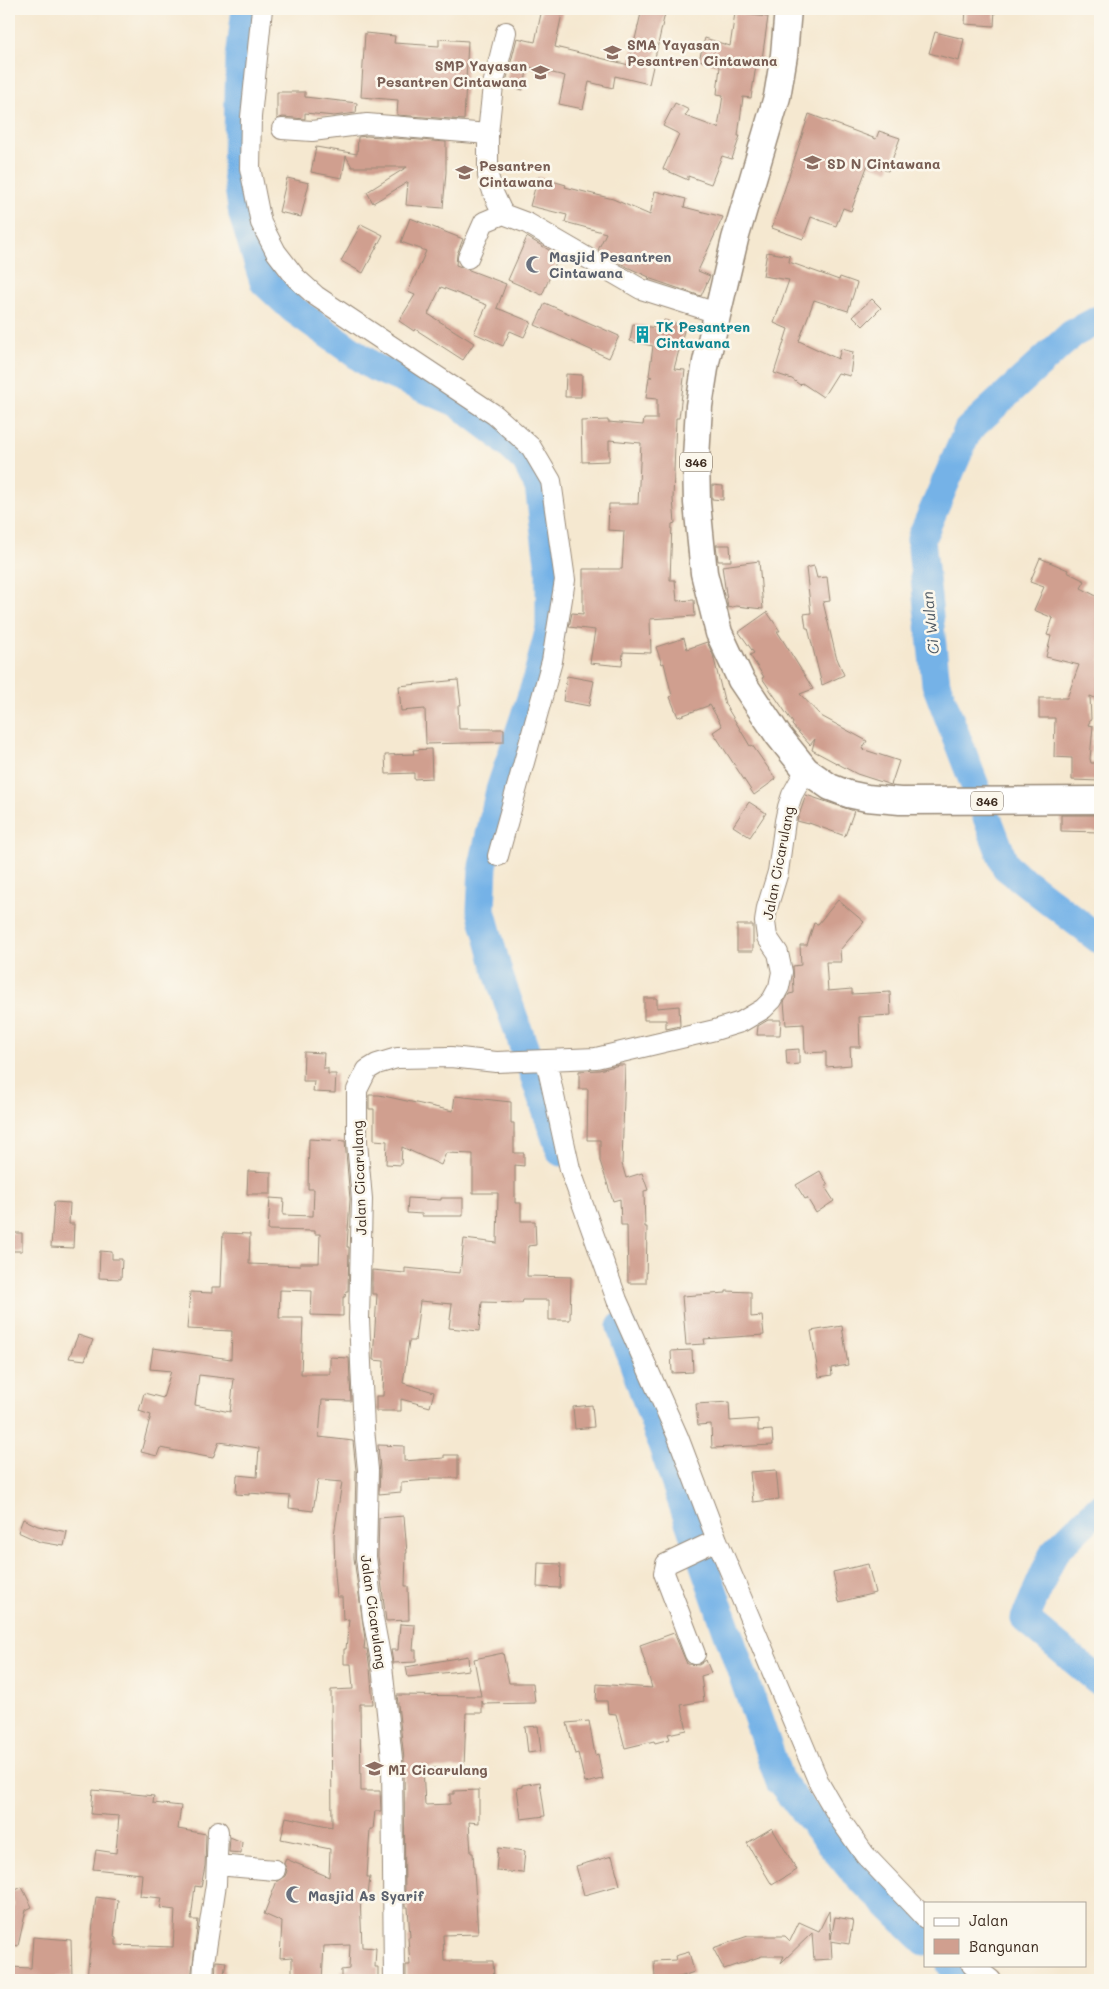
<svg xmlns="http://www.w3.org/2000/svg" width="1109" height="1989" font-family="Mali,sans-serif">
<rect width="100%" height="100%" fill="#fbf7ec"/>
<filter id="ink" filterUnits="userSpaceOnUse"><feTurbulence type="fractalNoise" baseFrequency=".02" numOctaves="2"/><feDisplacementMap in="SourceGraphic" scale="10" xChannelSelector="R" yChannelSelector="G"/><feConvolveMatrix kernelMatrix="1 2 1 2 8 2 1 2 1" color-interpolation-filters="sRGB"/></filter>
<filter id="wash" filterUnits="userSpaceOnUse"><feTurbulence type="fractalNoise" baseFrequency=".0096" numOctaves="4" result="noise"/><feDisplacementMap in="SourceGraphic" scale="20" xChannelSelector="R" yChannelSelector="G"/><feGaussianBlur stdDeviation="1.12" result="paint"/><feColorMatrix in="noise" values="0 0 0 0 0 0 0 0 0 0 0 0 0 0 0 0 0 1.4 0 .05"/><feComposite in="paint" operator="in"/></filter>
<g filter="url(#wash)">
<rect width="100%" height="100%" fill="#f5e8d0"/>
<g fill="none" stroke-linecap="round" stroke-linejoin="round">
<!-- river -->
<path stroke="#74b2e7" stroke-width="29" d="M246 9 240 58 237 174 243 215 264 282 293 309 374 367 456 402 497 433 526 461 539 487 550 570V628L535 686 500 790 483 866 481 910 499 976 561 1152
M1100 319 1072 334 968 430 921 539 936 684 1006 867 1100 940
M621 1327 780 1782 853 1871 925 1941
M1100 1507 1054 1552 1025 1619 1100 1682
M951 1965 966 1980"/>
</g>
<g id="blocks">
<!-- building -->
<path fill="#d09f8f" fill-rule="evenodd" d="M542 9H563L555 47 629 65 642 9H666L649 84 615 76 613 88 589 82 583 109 559 104 565 76 528 67 523 90 505 86 517 38 535 42Z
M966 9H995L994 26 965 24Z
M735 13 768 17 762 59H757L751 98 743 97 738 136H740L732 159 722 156 711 184 688 176V180L663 169 679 134 663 126 675 103 689 110 685 116 718 128 723 95 717 94 720 66 699 60 705 38 730 46Z
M935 32 964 39 959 61 929 53Z
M365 33 395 36 394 43 439 46V39L468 41 464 120 397 115 398 100 361 97Z
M277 92H305V97L357 103 356 113 334 116 305 113V119L283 117 277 119Z
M809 114 876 139 879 131 900 138 888 171 868 164 851 211 843 208 836 226 811 217 803 239 772 228Z
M367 136 446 142V172L443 208 406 205 408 182 373 203 367 192 407 167H352L346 156 342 178 311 172 316 147 357 154 358 137Z
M538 177 566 185 565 187 613 199 650 215 655 191 686 199 684 207 723 217 698 271 710 276 701 296 648 278 649 277 627 267 598 250 606 233 565 222 567 215 530 206Z
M287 178 309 183 301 217 279 212Z
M410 218 463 239 457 254 456 265 506 284 497 308 531 322 524 337 510 331 503 346 474 333 487 305 441 287 428 314 474 343 463 360 415 329 414 331 399 321 415 295 408 292 426 251 401 242Z
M361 224 383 235 363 273 341 261Z
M527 237 559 256 542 295 508 280Z
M767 252 790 256 789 262 839 280 840 277 857 283 848 311 814 300 799 341 838 359 841 349 853 352 850 376 838 373 823 397 802 383 800 385 792 379 774 373 788 329 774 323 789 280 763 276Z
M872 299 881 308 863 326 853 316Z
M545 303 619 336 609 358 535 325Z
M664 320 685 327 674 369 685 370 679 418H676L673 499 675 523 672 524 670 580H675L677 601 694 600 695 616 650 619 651 653 623 652 622 666 590 663 595 630 569 627 572 613 583 614V569H622L624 531 608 530 609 504H638L641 443 609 440V461L582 462 581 421 608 420V422L643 425 644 419H657V399L646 398 649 377H652L649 376 653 346 630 341 633 324 661 329Z
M566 374 582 375 581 397H565Z
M712 485 723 486V500L712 499Z
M716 545H730L731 561H718Z
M1040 558 1068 570 1067 572 1085 581 1081 588 1100 598V700L1090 696 1091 719 1088 725 1093 726 1090 759 1091 763H1100V781L1072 780V758L1054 757 1055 718H1039V698H1067L1079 665 1046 657 1051 636 1047 635 1053 618 1034 610 1044 587 1030 582Z
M759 561 763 609 736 606 728 608 722 566Z
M814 566 817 578 827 577 830 601 823 602 836 656 844 675 822 685 808 628H806L804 614 811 613 806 568Z
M767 612 780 631H777L813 689 800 694 821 716 867 741 862 749 899 761 891 785 857 774 812 750 815 739 810 745 792 725 793 723 762 678 764 677 750 655 754 653 739 632Z
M684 638 687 649 707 642 713 655 725 704 750 746 752 745 776 779 754 795 713 732 722 726 710 705 678 717 670 697 672 696 664 663 662 664 656 647Z
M567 676 594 681 589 706 563 701Z
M458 680 461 705H458L459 729H504V742L426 744 425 709 401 711 399 686Z
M431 749 432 778 414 779V773L386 774 385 755 414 754 413 750Z
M806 795 854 811 845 836 809 823V824L797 821Z
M749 802 766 813 750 837 733 826Z
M1061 815H1100V832L1061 831Z
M838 900 864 922 840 950 841 962H826L828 991 852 989V994L890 992 891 1015 859 1017 860 1047H850L851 1065 826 1067V1052L805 1053 804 1024 786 1025 784 1002 789 994 794 993 793 966 801 965 800 945H807L814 923 818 924Z
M737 925H753V951H737Z
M644 998H657V1008L679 1006 680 1026 666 1029V1020H644Z
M768 1020H781L780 1035H757L758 1026Z
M799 1049V1064L787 1065 786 1050Z
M304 1052 324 1053 323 1068H328V1074H336L335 1093 313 1092 314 1081H303Z
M619 1065H625L622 1164 626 1178 642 1173 648 1190 644 1191 645 1227H647L646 1283H628L627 1225H621L620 1199 613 1201 600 1161V1140H587L588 1089H579V1071L599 1070Z
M369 1095H379L453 1111 455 1096 511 1102V1123H514V1153H524V1166L515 1165V1203H521V1221H535L536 1245 528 1246 527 1276 571 1277 570 1320H549V1300H523L522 1303 482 1302 479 1331 449 1328 452 1304 420 1301 415 1341H409L403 1383 434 1392 430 1407 401 1399V1411H376V1396H383L384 1361 373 1360 377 1294H372V1270L405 1273V1268L460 1273 464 1239 497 1243 498 1193H473V1154L446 1153 441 1165 402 1147 401 1165 386 1164 387 1141 374 1140V1109H369Z
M309 1139 345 1141 350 1199 347 1247H349L348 1291H346L345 1297H343V1316L311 1315 312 1291 280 1290 279 1318H303L301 1374H330V1357L349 1358 351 1401 322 1400 319 1437 353 1441 356 1470 354 1558 365 1639 364 1649H367L370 1668 373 1704H360L361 1791H380L381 1811H375L373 1829H370L367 1877H370L368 1896 360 1895 362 1947 376 1948 375 1967H378V1980L341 1978V1970L349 1969 350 1945 324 1946 322 1980 292 1979V1957L280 1958 282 1922 264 1914 277 1881 285 1876 287 1871 284 1863 286 1859 329 1877 330 1849 281 1839 286 1817 332 1827 331 1690 353 1689 351 1664H344V1649H346L349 1619 343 1620 342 1597H337L335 1574 334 1535 342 1482 318 1480 313 1511 289 1508 290 1496 249 1493V1495L236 1494 237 1475 257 1477 259 1448 219 1442 213 1458 160 1448 157 1456 141 1452 151 1415 139 1411 144 1393 163 1398 171 1371 150 1369 153 1348 231 1359 232 1331 187 1329 190 1292 212 1293V1287H221L223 1233 250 1234 249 1264 300 1266V1263H319L320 1234H315V1231L268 1230 270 1198 284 1199 283 1215 313 1216 314 1189H308ZM199 1375 234 1379 230 1412 195 1405Z
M248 1171 271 1172V1194H247Z
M820 1171 828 1185 825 1187 834 1201 816 1213 807 1198 805 1199 796 1185Z
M408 1198 441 1200V1198H463V1216H422V1214L407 1213Z
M54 1202 70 1203 69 1224H74L73 1248 51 1247Z
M9 1233H22V1251H9Z
M100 1251 112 1252V1259H122L121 1279 99 1278Z
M726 1291 751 1292V1317L762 1316 764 1335 704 1339 705 1344 686 1345 682 1296 726 1293Z
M842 1326 848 1365 831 1368 832 1375 819 1377 811 1331Z
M78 1335 93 1340 85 1360 69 1358Z
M692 1350 693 1372 672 1373 671 1351Z
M729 1402 730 1421 758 1419V1431L772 1430 773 1445 712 1448 711 1424 698 1425 696 1404Z
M592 1405 594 1427 575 1429 573 1407Z
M378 1445 404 1446V1461L444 1458V1455H458V1478H429L430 1480 401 1482V1492L379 1494 380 1470Z
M776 1470 779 1499 753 1502 750 1472Z
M404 1516 407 1553H406L405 1586H408L409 1620 386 1621 378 1556 379 1518Z
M23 1519 38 1526 67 1532 64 1546 40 1542 18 1532Z
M538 1563 561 1564 560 1588 537 1587Z
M868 1564 875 1593 839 1602 833 1572Z
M400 1624 415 1625 413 1650H416V1662L393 1663 391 1650H398Z
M674 1633 687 1664 699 1665 706 1660 711 1673 701 1676 704 1701 681 1705 687 1730 668 1734 670 1739 655 1743 654 1741 625 1748 616 1714 608 1713 607 1701H596L597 1684 652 1688 640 1645Z
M503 1653 509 1683H533L535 1703 483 1704 482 1701V1713H466L464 1768H423L425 1805 450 1804V1794H454V1791L479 1790V1823L469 1822 471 1853H473L478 1934 443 1935 444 1961H493L494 1980H454V1977L406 1980V1965H410L408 1937H410L408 1907H405L404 1759 397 1695 481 1696 474 1659Z
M468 1656 469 1670 408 1677 406 1667Z
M589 1721 595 1755 598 1754 603 1779 585 1783 578 1753 575 1754 567 1723Z
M538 1726 541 1751 528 1753 525 1727Z
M540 1782 545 1816 521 1819 517 1788 522 1787V1785Z
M93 1790 154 1796 153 1803 181 1806 178 1829 206 1834 205 1866 201 1887 195 1886 191 1920H198L191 1980H105L87 1977 96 1897 118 1900 114 1937 116 1938V1945L173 1947 175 1910 160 1908 162 1898 140 1896 142 1874 93 1869 96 1850 116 1853 119 1816 91 1814Z
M772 1828 797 1870 772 1885 747 1843Z
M230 1837 242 1842 241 1853 229 1852Z
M498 1848 525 1851 523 1873 496 1871Z
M612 1856 620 1885 584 1895 576 1866Z
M22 1887 32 1907 26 1910 18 1946 9 1944 14 1904 9 1893Z
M829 1911 831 1939 835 1917 853 1920 849 1944 831 1941 832 1959 814 1960 812 1933 781 1963 784 1956H762L724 1969 713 1948 748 1936H785L790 1941 799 1922 819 1931Z
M33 1937 71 1940 72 1977H56V1980H9V1967L31 1968Z
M689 1952 694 1972 680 1977 655 1979 654 1961 676 1960 675 1956Z
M216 1961 226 1962 223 1980H215Z"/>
</g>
</g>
<g filter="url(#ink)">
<use href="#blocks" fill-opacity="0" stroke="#988977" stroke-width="1"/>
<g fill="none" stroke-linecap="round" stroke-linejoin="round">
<defs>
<path id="minor" d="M262 9 251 117 250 168 261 223 276 252 296 278 316 296 495 415 531 447 551 481 565 580 552 661 498 856
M282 129 312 131 367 124 488 134
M503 214 494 195 488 176V134L493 85 506 32
M468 258 484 222 503 214 527 223 641 289 717 313
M546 1060 570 1169 617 1300 678 1437 717 1540 666 1564 664 1573 695 1654
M717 1540 820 1785 841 1821 865 1855 925 1918
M217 1865 275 1870
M972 1965 991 1980
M203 1980 204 1962 216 1884 218 1831
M394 1980 392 1759 382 1666 373 1618 366 1557 368 1470 364 1429 359 1319 362 1199 357 1142V1090L367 1070 377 1064 397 1058 451 1057 496 1062 596 1058 715 1030 741 1022 763 1009 772 1000 779 987 782 972 778 953 767 937 765 922 767 908 778 872 785 821 788 807 792 795 806 770"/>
<path id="major" d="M788 9 784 55 777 97 735 239 706 362 699 406 696 458 697 503 704 573 719 633 741 680 778 735 806 770 830 787 848 794 867 798 900 801 1100 800"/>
</defs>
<!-- minor casing -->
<use href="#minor" stroke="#988977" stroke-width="22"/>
<!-- major casing -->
<use href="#major" stroke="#988977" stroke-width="29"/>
<!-- minor -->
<use href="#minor" stroke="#fff" stroke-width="20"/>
<!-- major -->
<use href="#major" stroke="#fff" stroke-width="26"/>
</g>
</g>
<!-- icons -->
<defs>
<symbol id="school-bare" viewBox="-9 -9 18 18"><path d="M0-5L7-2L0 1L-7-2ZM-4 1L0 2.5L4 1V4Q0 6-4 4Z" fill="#8d6e63" stroke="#fbf7ec" stroke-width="2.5" paint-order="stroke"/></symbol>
<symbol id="mosque-bare" viewBox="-9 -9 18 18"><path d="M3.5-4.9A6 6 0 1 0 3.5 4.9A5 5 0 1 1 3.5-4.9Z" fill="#6b7280" stroke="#fbf7ec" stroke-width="2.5" paint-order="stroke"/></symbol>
<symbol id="building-bare" viewBox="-9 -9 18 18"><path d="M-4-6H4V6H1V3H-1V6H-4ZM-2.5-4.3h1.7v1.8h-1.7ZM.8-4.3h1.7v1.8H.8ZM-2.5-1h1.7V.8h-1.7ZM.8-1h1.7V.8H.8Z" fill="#0f9aa8" stroke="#fbf7ec" stroke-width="2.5" paint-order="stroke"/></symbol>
</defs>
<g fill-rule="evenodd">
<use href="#school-bare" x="600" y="40" width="25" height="25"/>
<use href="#school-bare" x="528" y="60" width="25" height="25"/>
<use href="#school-bare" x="800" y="150" width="25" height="25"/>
<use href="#school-bare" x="452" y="160" width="25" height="25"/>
<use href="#mosque-bare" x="522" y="252" width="25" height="25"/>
<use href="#building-bare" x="630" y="322" width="25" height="25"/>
<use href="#school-bare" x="362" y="1756" width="25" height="25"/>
<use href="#mosque-bare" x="282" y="1882" width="25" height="25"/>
</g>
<g text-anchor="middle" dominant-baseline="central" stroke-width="5" stroke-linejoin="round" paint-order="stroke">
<!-- shield labels -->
<g fill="#fbf7ec" stroke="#75685c" stroke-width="1">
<rect x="680" y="452.5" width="32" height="19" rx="4"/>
<rect x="971" y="791.5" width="32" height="19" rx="4"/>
</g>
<g font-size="12" font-weight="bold" fill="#3b2a1e">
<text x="696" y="462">346</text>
<text x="987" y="801">346</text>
</g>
<!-- education labels -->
<g font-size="14" font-weight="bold" fill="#785e54" stroke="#fbf7ec" text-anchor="start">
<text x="627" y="44">SMA Yayasan<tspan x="627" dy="16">Pesantren Cintawana</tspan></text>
<text x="527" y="65" text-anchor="end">SMP Yayasan<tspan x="527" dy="16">Pesantren Cintawana</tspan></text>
<text x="827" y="163">SD N Cintawana</text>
<text x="479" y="165">Pesantren<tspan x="479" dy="16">Cintawana</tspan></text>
<text x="388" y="1769">MI Cicarulang</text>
</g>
<!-- worship labels -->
<g font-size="14" font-weight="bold" fill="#5b616d" stroke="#fbf7ec" text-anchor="start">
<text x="549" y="256">Masjid Pesantren<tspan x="549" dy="16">Cintawana</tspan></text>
<text x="308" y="1895">Masjid As Syarif</text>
</g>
<!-- culture labels -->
<g font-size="14" font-weight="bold" fill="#0d838f" stroke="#fbf7ec" text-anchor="start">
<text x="656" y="326">TK Pesantren<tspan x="656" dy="16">Cintawana</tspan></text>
</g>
<!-- street labels -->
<g font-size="14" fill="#3b2a1e" stroke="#fbf7ec">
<text transform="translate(778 863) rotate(-79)">Jalan Cicarulang</text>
<text transform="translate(359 1178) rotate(-92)">Jalan Cicarulang</text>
<text transform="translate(374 1612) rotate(82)">Jalan Cicarulang</text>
</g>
<!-- water labels -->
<g font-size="15" font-style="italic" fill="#4f5a64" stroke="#fbf7ec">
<text transform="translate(930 623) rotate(-96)">Ci Wulan</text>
</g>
</g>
<!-- margin -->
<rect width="1109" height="1989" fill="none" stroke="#fbf7ec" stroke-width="30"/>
<!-- legend -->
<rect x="924" y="1902" width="162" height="65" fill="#fbf7ec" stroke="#aea59a"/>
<rect x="934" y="1918" width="25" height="8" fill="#ffffff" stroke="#aea59a"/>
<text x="969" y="1926" font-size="15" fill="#3b2a1e">Jalan</text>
<rect x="934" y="1939" width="25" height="15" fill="#d09f8f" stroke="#aea59a"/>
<text x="969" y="1952" font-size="15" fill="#3b2a1e">Bangunan</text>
</svg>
